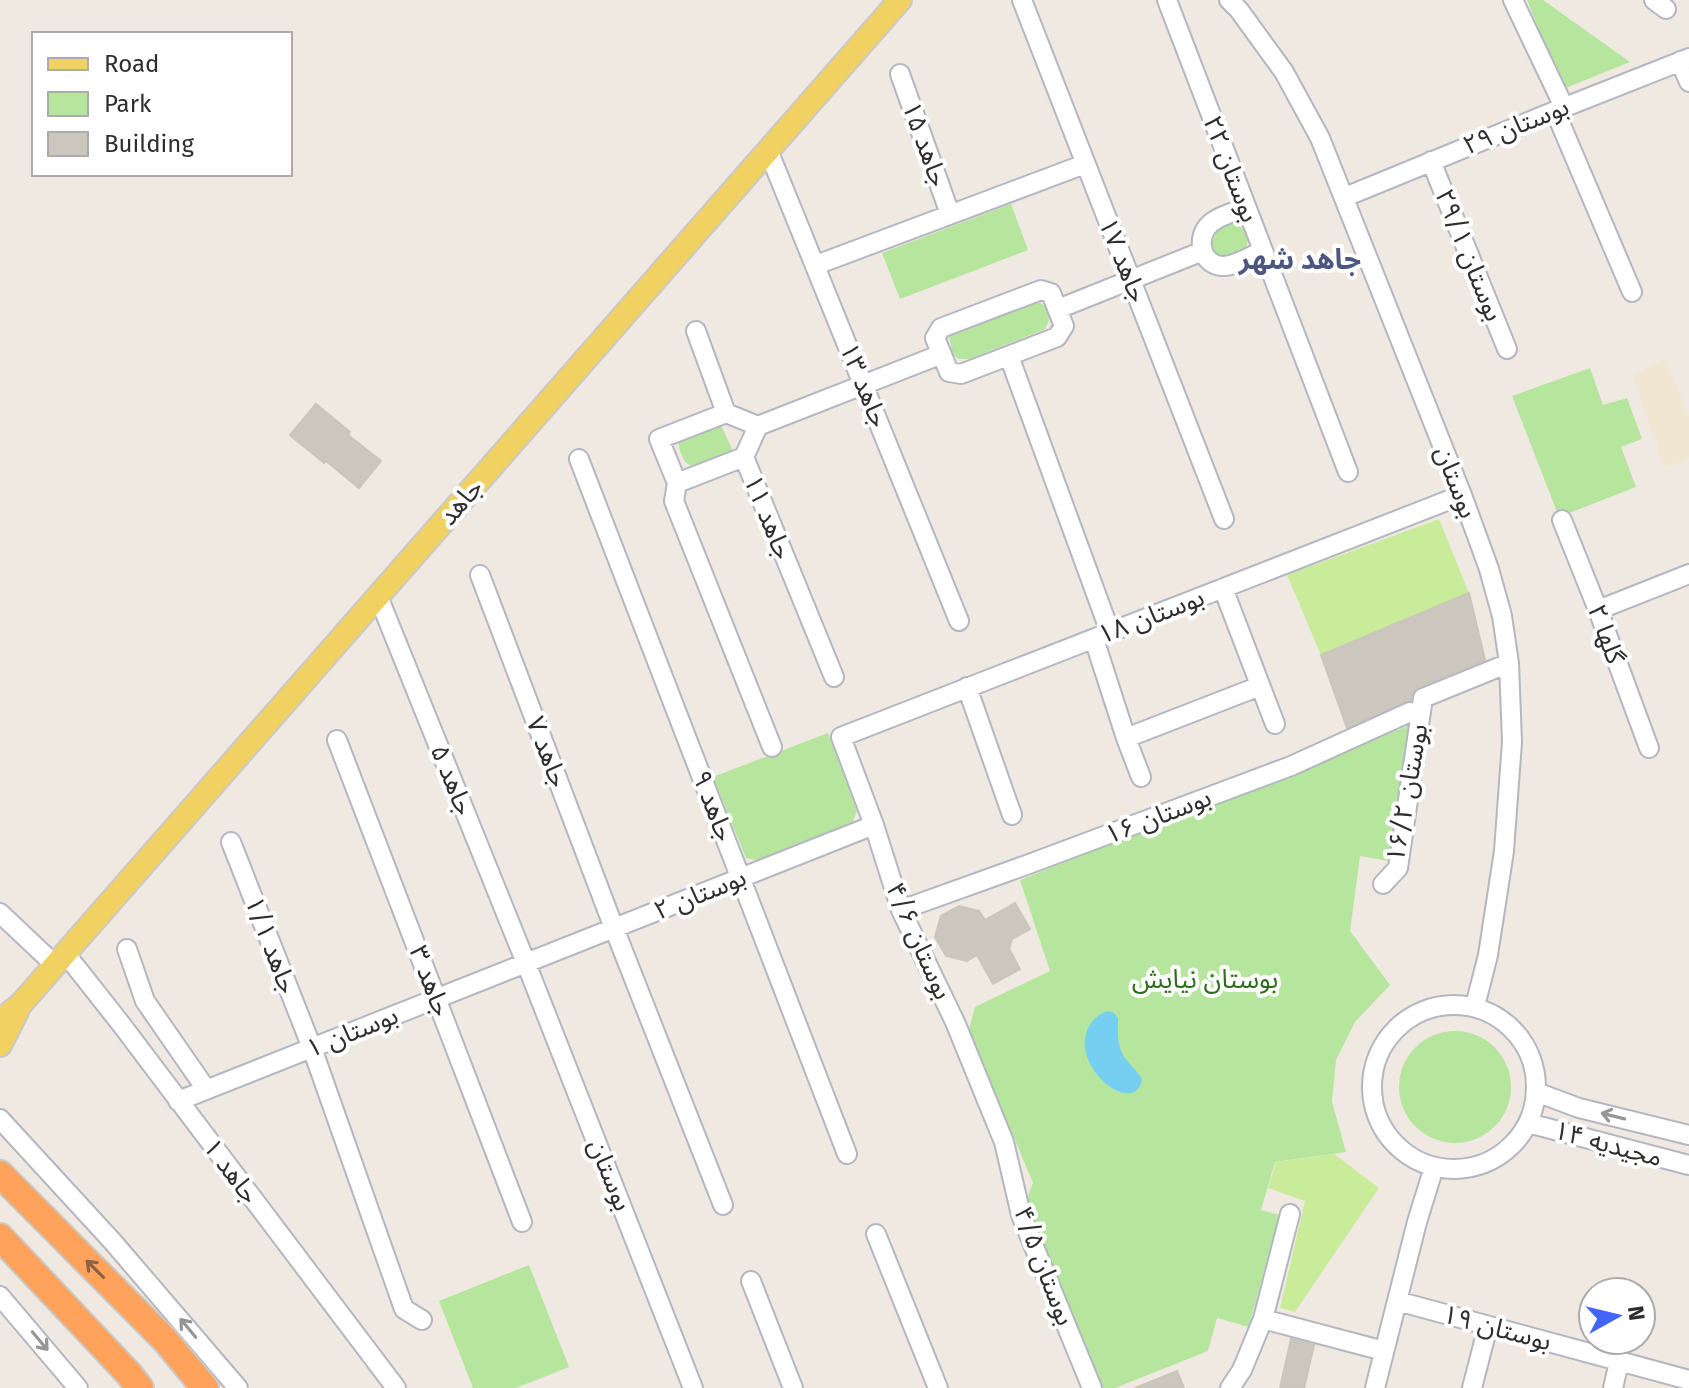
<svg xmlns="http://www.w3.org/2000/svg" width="1689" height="1388" font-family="'Fira Sans','Noto Sans Arabic',sans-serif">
<rect width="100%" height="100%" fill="#efe9e1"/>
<!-- education -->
<path fill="#f0e6d1" d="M1665 359 1689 417V458L1665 468 1633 376Z"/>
<!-- green -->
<path fill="#b6e59e" d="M1527 0H1543L1630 62 1563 89Z
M1011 204 1028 250 900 299 882 253Z
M1229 224C1244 224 1252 235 1245 250L1227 259C1214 256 1204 243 1216 231 1218 229 1226 226 1229 224Z
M1034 301C1045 303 1046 308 1050 318L1045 329 969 359H959L953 355 949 337 955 331Z
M1590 368 1603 405 1627 398 1642 439 1621 447 1636 487 1559 517 1512 396Z
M717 424 721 425 732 449 729 454C716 459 691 476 683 458 680 451 678 447 679 440Z
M1418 722 1389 861 1360 856 1350 931 1390 985 1355 1022 1336 1060 1332 1102 1346 1152 1275 1162 1261 1210 1279 1215 1249 1327 1217 1318 1208 1351 1115 1388H1099L1022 1210 1033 1183 969 1030 975 1007 1050 971 1020 880Z
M828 733 857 811 851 826 761 861 746 858 713 777Z
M1399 1087a56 56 0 1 1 112 0a56 56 0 1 1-112 0Z
M529 1265 569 1367 516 1388H473L439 1301Z"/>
<!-- pitch -->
<path fill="#c9ec9a" d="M1439 519 1469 593 1321 655 1287 575Z
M1334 1154 1379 1188 1295 1312 1280 1308 1305 1201 1268 1188 1276 1162Z"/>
<!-- water -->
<path fill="#75cff0" d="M1108 1011 1114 1013 1118 1018C1118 1035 1116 1049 1129 1063 1134 1069 1138 1072 1142 1079 1135 1118 1072 1069 1087 1031 1090 1022 1098 1014 1108 1011Z"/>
<!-- building -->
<path fill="#cbc7bf" stroke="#cbc5ba" stroke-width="2" d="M316 404 350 432 348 435 381 461 359 488 326 461 324 463 290 435Z
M1469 593 1485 660 1418 687 1413 691 1411 700 1347 728 1321 655Z
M1015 903 1030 929 1012 939 1009 949 1020 969 993 984 977 955 967 961 946 956 935 937 941 916 959 906 979 911 985 920Z
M1291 1339 1314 1345 1304 1388H1280Z
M1177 1371 1184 1388H1135Z"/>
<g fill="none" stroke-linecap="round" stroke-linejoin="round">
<defs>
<path id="minor" d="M1022 0 1224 519
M1167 0 1348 472
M1229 0 1239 10 1284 72 1320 138 1462 495 1489 569 1502 616 1509 663 1512 742 1504 851 1488 955 1475 1006
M1513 0 1564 107
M1654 0 1666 9
M1680 61 1689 82
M900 74 950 214
M1555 111 1632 292
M768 150 959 621
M1431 161 1507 349
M1345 197 1555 111 1689 58
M1245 208C1235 212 1220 215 1211 223 1196 235 1199 263 1221 266 1235 267 1250 256 1262 251
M816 265 1085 164
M1041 290 1051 293 1064 326 1057 337 961 374 949 372 935 338 941 328Z
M1058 309 1203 251
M696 331 726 413 758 426 744 457 834 677
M1009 356 1110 632
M726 413 659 439 677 483 744 457
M758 426 942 354
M579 459 847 1154
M677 483 674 501 772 747
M1562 520 1598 610 1649 748
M480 575 614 928 723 1205
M1223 588 1275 724
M378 596 526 963 693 1388
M1598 610 1689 574
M1094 639 1126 738 1141 777
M967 687 1012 815
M1126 738 1260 686
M337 740 522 1222
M231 842 312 1048 404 1309 422 1320
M1383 884 1398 868 1423 698 1509 663
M901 910 1029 864 1291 766 1410 712
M0 913 55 965
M127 949 145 1001 206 1089
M65 953 121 1024 396 1388
M1372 1087a82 82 0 1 1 164 0a82 82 0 1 1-164 0Z
M1536 1092 1579 1108 1689 1135
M178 1101 874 825
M0 1119 113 1242 238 1388
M1528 1123 1689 1165
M876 1234 938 1388
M751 1281 793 1388
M0 1296 78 1388
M1397 1301 1689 1380
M1263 1319 1290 1214
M1092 1388 1021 1215 1004 1142 955 1022 901 910 874 825 841 737 1462 495
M1230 1388 1242 1370 1263 1319 1384 1351
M1375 1388 1417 1222 1434 1167
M1472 1388 1488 1326
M1613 1388 1619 1362"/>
<path id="major" d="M0 1021 21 1004 900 0
M0 1045 17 1012"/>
<path id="highway" d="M0 1174 165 1340 205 1388
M0 1237 129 1374 140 1388"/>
</defs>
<!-- minor casing -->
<use href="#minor" stroke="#b4b7c1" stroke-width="22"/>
<!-- major casing -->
<use href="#major" stroke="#c9c9c9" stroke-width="26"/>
<!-- highway casing -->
<use href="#highway" stroke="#c9c9c9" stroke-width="30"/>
<!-- minor -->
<use href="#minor" stroke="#fff" stroke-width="18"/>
<!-- major -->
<use href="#major" stroke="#f2d163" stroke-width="22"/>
<!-- highway -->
<use href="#highway" stroke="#ffa35c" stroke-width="26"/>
</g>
<!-- one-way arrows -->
<defs><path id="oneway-shaft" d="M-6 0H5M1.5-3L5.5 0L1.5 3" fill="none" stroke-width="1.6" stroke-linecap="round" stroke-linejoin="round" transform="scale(2)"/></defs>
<g stroke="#969696">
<use href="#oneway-shaft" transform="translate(1613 1116) rotate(-166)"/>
<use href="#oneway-shaft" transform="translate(188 1328) rotate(-130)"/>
<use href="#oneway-shaft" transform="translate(40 1341) rotate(50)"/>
</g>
<use stroke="#8c6343" href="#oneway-shaft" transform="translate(95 1269) rotate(-135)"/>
<g text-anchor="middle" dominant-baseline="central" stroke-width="8" stroke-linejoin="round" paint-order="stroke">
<!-- street labels -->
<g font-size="26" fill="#2e2e2e" stroke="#fff">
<text transform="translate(1516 126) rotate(-22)">بوستان ۲۹</text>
<text transform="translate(925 144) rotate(70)">جاهد ۱۵</text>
<text transform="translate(1231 169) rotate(69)">بوستان ۲۲</text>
<text transform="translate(1469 255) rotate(68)">بوستان ۲۹/۱</text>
<text transform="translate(1123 260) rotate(68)">جاهد ۱۷</text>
<text transform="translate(864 385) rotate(68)">جاهد ۱۳</text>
<text transform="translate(1456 482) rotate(69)">بوستان</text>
<text transform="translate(461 502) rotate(-49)">جاهد</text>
<text transform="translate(768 517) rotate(68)">جاهد ۱۱</text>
<text transform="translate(1151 616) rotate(-21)">بوستان ۱۸</text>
<text transform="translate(1606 634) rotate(70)">گلها ۲</text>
<text transform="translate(547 752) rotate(69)">جاهد ۷</text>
<text transform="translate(452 780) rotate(68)">جاهد ۵</text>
<text transform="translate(1407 793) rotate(-80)">بوستان ۱۶/۲</text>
<text transform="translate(713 806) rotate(69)">جاهد ۹</text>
<text transform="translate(1158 816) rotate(-21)">بوستان ۱۶</text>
<text transform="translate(700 894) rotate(-22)">بوستان ۲</text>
<text transform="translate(919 941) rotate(66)">بوستان ۴/۶</text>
<text transform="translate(271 945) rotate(69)">جاهد ۱/۱</text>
<text transform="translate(430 981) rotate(69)">جاهد ۳</text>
<text transform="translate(352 1032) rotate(-22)">بوستان ۱</text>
<text transform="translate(1608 1144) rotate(15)">مجیدیه ۱۴</text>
<text transform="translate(231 1171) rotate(53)">جاهد ۱</text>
<text transform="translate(610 1175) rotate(68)">بوستان</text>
<text transform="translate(1044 1266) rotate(69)">بوستان ۴/۵</text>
<text transform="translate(1497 1328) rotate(15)">بوستان ۱۹</text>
</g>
<!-- park labels -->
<g font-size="26" fill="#2c6e1b" stroke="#fff">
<text x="1205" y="979">بوستان نیایش</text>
</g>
<!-- neighbourhood labels -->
<g font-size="28" font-weight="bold" fill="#4d5680" stroke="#fff">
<text x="1300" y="259">جاهد شهر</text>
</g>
</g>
<!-- legend -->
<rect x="32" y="32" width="260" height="144" fill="#ffffff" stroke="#ababab" stroke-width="2"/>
<rect x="48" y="58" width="40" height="12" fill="#f2d163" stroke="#ababab" stroke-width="2"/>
<text x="104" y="72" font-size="24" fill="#2e2e2e">Road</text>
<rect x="48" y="92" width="40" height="24" fill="#b6e59e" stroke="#ababab" stroke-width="2"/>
<text x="104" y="112" font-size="24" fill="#2e2e2e">Park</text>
<rect x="48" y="132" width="40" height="24" fill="#cbc7bf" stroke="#ababab" stroke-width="2"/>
<text x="104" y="152" font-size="24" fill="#2e2e2e">Building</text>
<!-- north arrow -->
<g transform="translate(1617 1316) rotate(82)"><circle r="38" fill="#ffffff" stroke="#ababab" stroke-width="2"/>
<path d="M0-6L14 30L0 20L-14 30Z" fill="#4264fb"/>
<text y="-12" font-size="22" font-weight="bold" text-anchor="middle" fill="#2e2e2e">N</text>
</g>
</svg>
